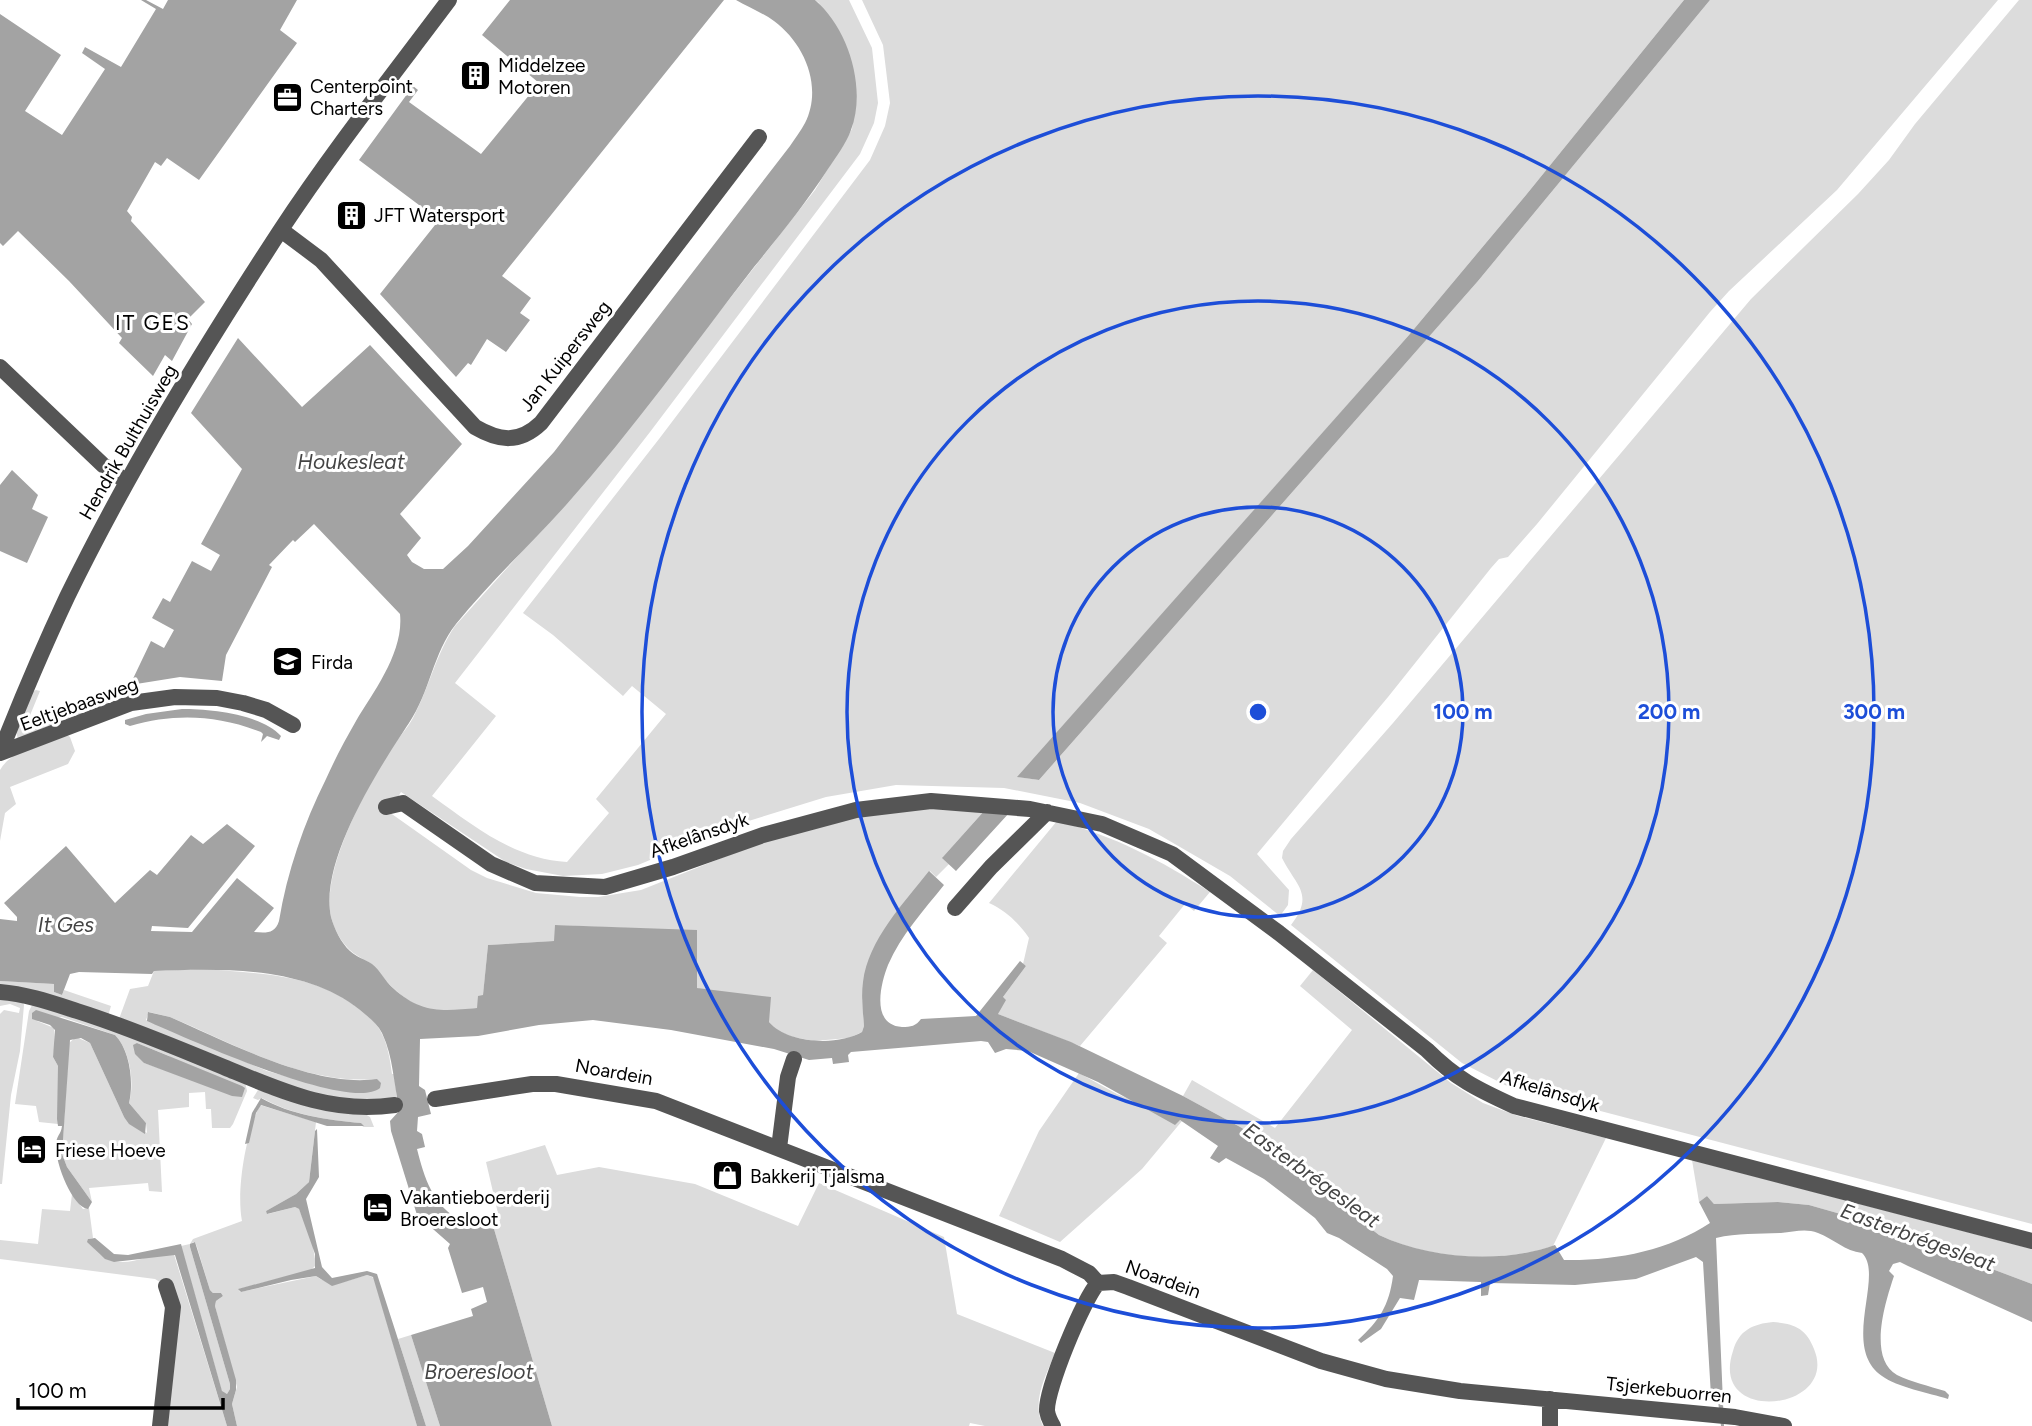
<svg xmlns="http://www.w3.org/2000/svg" width="2032" height="1426" font-family="Figtree,sans-serif">
<rect width="100%" height="100%" fill="#fff"/>
<!-- green -->
<path fill="#dcdcdc" fill-rule="evenodd" d="M815 0H849L872 48 878 103 874 123 860 154 650 432 455 683 496 716 432 796C474 826 514 859 567 862L609 813 596 799 666 714 632 686 623 696 553 635 523 613 659 439 870 160 885 126 890 103 883 45 862 0H1684L1526 195 1409 335 1018 777 1039 780 1478 281 1710 0H1998L1837 190 1729 291 1710 312 1537 524 1508 557 1499 559 1491 568 1388 697 1257 854 1289 890 1288 905 1280 916 1230 876 1149 829 1080 803 1004 788 896 785 826 797 729 827 638 865 602 874 563 876 526 869 506 862 401 792 389 812 471 870 487 878 536 893 580 897H598L641 890 762 842 897 807 985 810 943 857 949 864 936 877 930 871 862 1000 864 1026 862 1032 849 1038 814 1041 793 1037 775 1030 769 1022 697 988V931L555 925V941L488 945 483 996 477 1008C464 1009 447 1014 434 1011 410 1007 390 986 375 968 371 962 364 960 358 956 344 948 335 932 331 917 321 870 366 788 391 749 398 738 407 729 413 718 429 688 436 654 455 626L595 470 815 190 852 129 856 98 819 3Z
M2019 0H2032V1224L1509 1087 1462 1063 1291 925C1315 894 1296 886 1282 858L1283 851 1291 839 1393 723 1751 299 1858 194 1889 160 1915 124Z
M36 690 40 691 24 730 26 733 115 696 108 708 18 739 16 732 32 692Z
M67 735 70 737 75 751 68 764 10 787 16 804 5 813 0 841V770C12 749 45 743 67 735Z
M1057 821C1115 836 1160 860 1210 892L1194 911 1185 904 1159 936 1167 943 1080 1046 998 1014 1003 997 1026 966 1023 964 1029 938C1018 922 1006 911 989 903Z
M205 969C258 974 315 973 359 1009 367 1016 377 1023 381 1032 388 1045 390 1060 392 1074H394L397 1097 389 1099V1102L319 1098 119 1019 130 989 148 986 154 971ZM149 1012 170 1017C235 1044 304 1085 377 1079L332 1089 267 1071 146 1020Z
M1313 970 1451 1083 1483 1103 1518 1116 1606 1138 1553 1246C1501 1264 1428 1259 1379 1235L1242 1128 1183 1096 1192 1080 1275 1128 1352 1030 1300 986Z
M0 981 54 984V992L62 995 64 990 111 1006 108 1016 0 986Z
M0 997 23 1002 24 1005 20 1051 11 1095 2 1184H0V1014L4 1010 19 1013 20 1008 10 1004 0 1006Z
M32 1005 89 1021 245 1082 247 1091 233 1124 230 1128H212L211 1109H206L205 1092 189 1093V1107L158 1110 162 1192 149 1191 148 1183 89 1188 92 1202 67 1167 62 1154 69 1043 76 1037 90 1043 124 1117 147 1133 146 1123 129 1103C135 1083 130 1050 115 1035L62 1017 37 1021 54 1028 55 1044 53 1057 58 1066V1124L39 1122 36 1106 15 1104 29 1011ZM137 1043 169 1056 188 1078 144 1063Z
M1079 1073 1117 1094 1182 1121 1142 1169 1060 1242 999 1216 1039 1131Z
M258 1090 365 1114 370 1117 374 1127H363L361 1123C327 1120 292 1115 262 1098L258 1100 253 1098Z
M260 1105 316 1122 309 1182 296 1194 266 1211 268 1214 295 1207 299 1209 312 1241 316 1265 311 1270 239 1289 240 1292 316 1276C333 1289 348 1280 367 1275L374 1278 417 1426H237L232 1404 237 1387 215 1306 216 1301 223 1296 221 1293H213L210 1290 197 1247 195 1242H193L190 1247 230 1384V1389L227 1394 222 1392 181 1246 190 1244 193 1239 242 1221C236 1190 246 1133 260 1105Z
M545 1145 557 1175 599 1167 695 1184 798 1226 819 1183 944 1237 957 1314 1055 1353C1046 1376 1031 1401 1043 1426H985L970 1423 969 1426H552L494 1229 500 1222 486 1162Z
M1692 1160 2032 1249V1284L1947 1252 1911 1234 1809 1205 1778 1202 1714 1204 1707 1196 1699 1202Z
M72 1194 83 1209 89 1208 93 1238 88 1239C109 1277 140 1259 172 1248L227 1426H166L180 1308 160 1282 155 1279 0 1259V1240L38 1244 42 1209 70 1211Z
M1773 1322C1794 1324 1806 1328 1814 1349 1840 1411 1708 1426 1733 1351 1739 1330 1753 1324 1773 1322Z
M411 1335 440 1426H426L398 1339Z"/>
<!-- water -->
<path fill="#a3a3a3" d="M141 0H146L163 9 168 0H297L280 30 297 43 199 180 167 158 161 166 155 162 127 211 132 217 131 221 205 302 188 319 192 324 172 361 165 355 153 376 119 343 122 338 69 281 18 231 3 246 0 243V14L61 55 25 111 62 135 105 69 82 53 85 47 121 67 156 9Z
M510 0H724L502 276 531 298 520 313 530 320 506 352 487 339 471 365 468 363 456 377 380 294 439 220 359 160 413 86 418 90 409 102 481 154 539 83 482 35Z
M736 0H815C848 28 867 88 851 130 846 144 836 157 828 169 806 203 780 235 754 267 692 347 633 430 566 505 530 545 490 582 456 624 433 653 430 692 409 723 379 768 319 861 331 917 334 928 341 943 350 951 356 957 365 959 372 964 380 970 385 981 393 988 421 1014 443 1011 477 1008L478 996 483 995 488 945 554 941 555 925 697 930V988L771 997 769 1022C787 1044 839 1046 862 1032L864 1026C863 1012 861 997 863 982 868 940 904 903 929 871L944 885C924 910 901 935 888 965 880 985 871 1025 902 1027 911 1027 916 1026 921 1019L976 1016 1020 961 1026 966 1003 997 1006 1000 998 1014 1071 1042 1183 1096 1242 1128 1379 1235C1429 1259 1503 1264 1555 1245L1564 1260C1614 1261 1668 1251 1710 1223L1699 1202 1707 1196 1714 1204 1778 1202 1809 1205 1911 1234 1947 1252 2032 1284V1322L1908 1266 1900 1262 1893 1264 1889 1271 1894 1276C1886 1300 1867 1358 1897 1375 1911 1382 1929 1386 1945 1391L1949 1395 1948 1399C1929 1393 1897 1387 1882 1376 1840 1347 1885 1275 1862 1253 1845 1251 1834 1239 1818 1233 1805 1228 1794 1232 1781 1233 1758 1234 1738 1233 1716 1238L1724 1426H1721L1718 1401 1711 1396 1703 1262 1696 1257 1636 1279 1575 1285 1490 1283 1488 1295 1481 1296V1282L1419 1280 1414 1300 1400 1298 1381 1329 1361 1343 1358 1340C1379 1321 1389 1306 1393 1276L1387 1269 1339 1238 1327 1233 1315 1218 1264 1179 1226 1158 1219 1163 1210 1158 1218 1146 1180 1120 1175 1125 1098 1082 1028 1051 1006 1049 995 1053 988 1042 981 1041 851 1052 848 1055 849 1062 833 1064 832 1058 809 1060 774 1049 671 1030 593 1020 539 1025 478 1036 420 1039 419 1086 425 1090 431 1114 418 1117 417 1131 422 1134 425 1147 417 1149C424 1177 433 1207 462 1221 471 1226 483 1227 494 1229L552 1426H440L411 1335 473 1316 471 1309 487 1302 483 1287 462 1293 448 1248 450 1244 417 1215 391 1131 390 1121 400 1110C393 1084 394 1058 382 1033 377 1023 368 1017 360 1010 306 966 220 968 154 971L152 974 79 972 70 974 62 995 54 992V984L0 981V919L17 921V917L4 903 66 846 115 903 150 870 157 875 191 835 203 844 227 824 255 846 188 928 152 926 151 931 192 932 237 878 274 908 254 932C266 933 275 934 279 921 287 872 304 823 326 779 335 759 345 740 356 721 374 691 404 652 400 614L314 524 295 542 293 540 269 565 272 567 226 655 222 681 180 677 130 685 151 641 164 648 174 630 152 618 163 598 170 602 192 561 211 571 220 555 201 544 242 469 191 413 238 338 302 407 370 345 462 444 400 514 421 538 407 555 412 562 424 569H443L468 546 554 452 790 146C795 138 801 131 805 123 823 87 805 44 774 21 763 13 748 7 736 0Z
M1684 0H1710L1478 281 1039 780 1017 777 1409 335 1526 195Z
M12 470 38 495 32 509 48 517 27 563 0 551V485Z
M182 709C210 709 261 714 281 736L279 740 267 736 261 742 263 734 261 732C217 715 175 713 130 726L125 724V720L146 714Z
M985 810 1010 812 956 871 942 858Z
M36 1010 115 1035C130 1050 134 1083 129 1103L146 1123 145 1134 129 1124 124 1117 90 1043 81 1038 70 1040 62 1154 67 1167 92 1202 88 1209C72 1207 55 1162 56 1146 56 1135 61 1135 62 1126H58L57 1119 58 1066 53 1057 55 1030 50 1025 32 1019V1013Z
M148 1012 170 1017C228 1042 313 1088 377 1079L381 1083 380 1088C350 1113 184 1037 147 1021Z
M137 1043 242 1086 245 1088 242 1097 232 1096 144 1063 135 1054 133 1045Z
M261 1098C291 1115 327 1120 361 1123L364 1126H327L261 1105 256 1113 249 1143 245 1144 252 1113Z
M317 1129 319 1177 306 1199 322 1267 332 1278 367 1271 377 1274 426 1426H417L373 1277 367 1275 332 1286 316 1276 291 1280 241 1292 238 1289 315 1268V1254L299 1209 295 1207 267 1214 266 1211 296 1194 309 1182 315 1131Z
M95 1238 114 1254 128 1255 181 1244 222 1391 227 1394 230 1389V1384L190 1247V1244L195 1242 210 1290 213 1293H221L223 1296 216 1301 215 1306 236 1380V1390L232 1404 237 1426H227L175 1255 114 1262 105 1259 87 1242 88 1239Z"/>
<g fill="none" stroke-linecap="round" stroke-linejoin="round">
<!-- minor -->
<path stroke="#555" stroke-width="16" d="M281 230 321 260 475 427C499 441 519 444 541 423L759 137
M0 367 103 465 127 482
M0 753C21 700 43 648 67 597 129 470 203 349 280 231 332 152 392 76 449 0
M0 753 131 703 175 697 217 698 243 703 266 710 293 725
M386 807 403 803 491 864 535 883 605 887 673 867 763 835 856 810 931 801 1030 809 1102 824 1172 854 1279 933 1427 1050C1456 1079 1477 1089 1514 1106L2032 1241
M955 908 991 867 1047 812
M0 992C26 994 52 1003 77 1011 128 1027 177 1048 226 1068 284 1092 332 1114 395 1105
M435 1099 532 1084H556L656 1101 1062 1259 1089 1273 1098 1283
M779 1148 788 1077 794 1059
M1098 1283 1114 1282 1128 1287 1321 1361 1386 1379 1460 1391 1735 1417 1784 1426
M1550 1399V1426
M160 1426 173 1307 166 1286
M1053 1426C1050 1421 1048 1417 1047 1411 1046 1389 1083 1300 1098 1283"/>
</g>
<!-- distance rings -->
<g fill="none" stroke="#1d4ed8" stroke-width="3.5">
<circle cx="1258" cy="712" r="205"/>
<circle cx="1258" cy="712" r="411"/>
<circle cx="1258" cy="712" r="616"/>
</g>
<!-- icons -->
<defs>
<symbol id="building-square" viewBox="-11 -11 22 22"><rect x="-9" y="-9" width="18" height="18" rx="4" fill="#000" stroke="#fff"/><path d="M-4-6H4V6H1V3H-1V6H-4ZM-2.5-4.3h1.7v1.8h-1.7ZM.8-4.3h1.7v1.8H.8ZM-2.5-1h1.7V.8h-1.7ZM.8-1h1.7V.8H.8Z" fill="#fff"/></symbol>
<symbol id="office-square" viewBox="-11 -11 22 22"><rect x="-9" y="-9" width="18" height="18" rx="4" fill="#000" stroke="#fff"/><path d="M-6-3h4V-5.5h4V-3h4V5H-6ZM-1-4.5V-3h2v-1.5ZM-6 0V1H6V0Z" fill="#fff"/></symbol>
<symbol id="university-square" viewBox="-11 -11 22 22"><rect x="-9" y="-9" width="18" height="18" rx="4" fill="#000" stroke="#fff"/><path d="M0-5L7-2L0 1L-7-2ZM-4 1L0 2.5L4 1V4Q0 6-4 4Z" fill="#fff"/></symbol>
<symbol id="hotel-square" viewBox="-11 -11 22 22"><rect x="-9" y="-9" width="18" height="18" rx="4" fill="#000" stroke="#fff"/><path d="M-6-4.5h1.5V1H6V5H4.5V3h-9V5H-6ZM-4 0a1.8 1.8 0 1 1 3.6 0ZM.5 0V-2.5h3Q6-2.5 6 0Z" fill="#fff"/></symbol>
<symbol id="shop-square" viewBox="-11 -11 22 22"><rect x="-9" y="-9" width="18" height="18" rx="4" fill="#000" stroke="#fff"/><path d="M-5-2.5h2.3a2.7 3.5 0 0 1 5.4 0H5L5.5 6h-11ZM-1.5-2.5h3a1.5 2.3 0 0 0-3 0Z" fill="#fff"/></symbol>
</defs>
<g fill-rule="evenodd">
<use href="#building-square" x="458" y="58" width="35" height="35"/>
<use href="#office-square" x="270" y="80" width="35" height="35"/>
<use href="#building-square" x="334" y="198" width="35" height="35"/>
<use href="#university-square" x="270" y="644" width="35" height="35"/>
<use href="#hotel-square" x="14" y="1132" width="35" height="35"/>
<use href="#shop-square" x="710" y="1158" width="35" height="35"/>
<use href="#hotel-square" x="360" y="1190" width="35" height="35"/>
</g>
<g text-anchor="middle" dominant-baseline="central" stroke-width="6" stroke-linejoin="round" paint-order="stroke">
<!-- poi labels -->
<g font-size="19" fill="#000" stroke="#fff" text-anchor="start">
<text x="498" y="65">Middelzee<tspan x="498" dy="22">Motoren</tspan></text>
<text x="310" y="86">Centerpoint<tspan x="310" dy="22">Charters</tspan></text>
<text x="374" y="215">JFT Watersport</text>
<text x="311" y="662">Firda</text>
<text x="55" y="1150">Friese Hoeve</text>
<text x="750" y="1176">Bakkerij Tjalsma</text>
<text x="400" y="1197">Vakantieboerderij<tspan x="400" dy="22">Broeresloot</tspan></text>
</g>
<!-- street labels -->
<g font-size="19" fill="#000" stroke="#fff">
<text transform="translate(565 356) rotate(-52)">Jan Kuipersweg</text>
<text transform="translate(128 442) rotate(-60)">Hendrik Bulthuisweg</text>
<text transform="translate(79 704) rotate(-20)">Eeltjebaasweg</text>
<text transform="translate(699 835) rotate(-19)">Afkelânsdyk</text>
<text transform="translate(614 1072) rotate(10)">Noardein</text>
<text transform="translate(1550 1091) rotate(17)">Afkelânsdyk</text>
<text transform="translate(1163 1279) rotate(20)">Noardein</text>
<text transform="translate(1669 1390) rotate(6)">Tsjerkebuorren</text>
</g>
<!-- neighbourhood labels -->
<g font-size="21" letter-spacing="2" fill="#000" stroke="#fff">
<text x="153" y="322">IT GES</text>
</g>
<!-- water labels -->
<g font-size="21" font-style="italic" fill="#444" stroke="#fff">
<text x="351" y="461">Houkesleat</text>
<text x="66" y="924">It Ges</text>
<text transform="translate(1312 1175) rotate(36)">Easterbrégesleat</text>
<text transform="translate(1918 1237) rotate(20)">Easterbrégesleat</text>
<text x="479" y="1371">Broeresloot</text>
</g>
</g>
<circle cx="1258" cy="712" r="10" fill="#1d4ed8" stroke="#fff" stroke-width="3.5"/>
<g font-size="21" text-anchor="middle" font-weight="bold" fill="#1d4ed8" stroke="#fff" stroke-width="6" stroke-linejoin="round" paint-order="stroke">
<text x="1463" y="719">100 m</text>
<text x="1669" y="719">200 m</text>
<text x="1874" y="719">300 m</text>
</g>
<!-- scale -->
<path d="M18 1398v10h205v-10" fill="none" stroke="#000000" stroke-width="3.5"/>
<text x="28" y="1398" font-size="21" fill="#000000" stroke="#ffffff" stroke-width="5" paint-order="stroke">100 m</text>
</svg>
